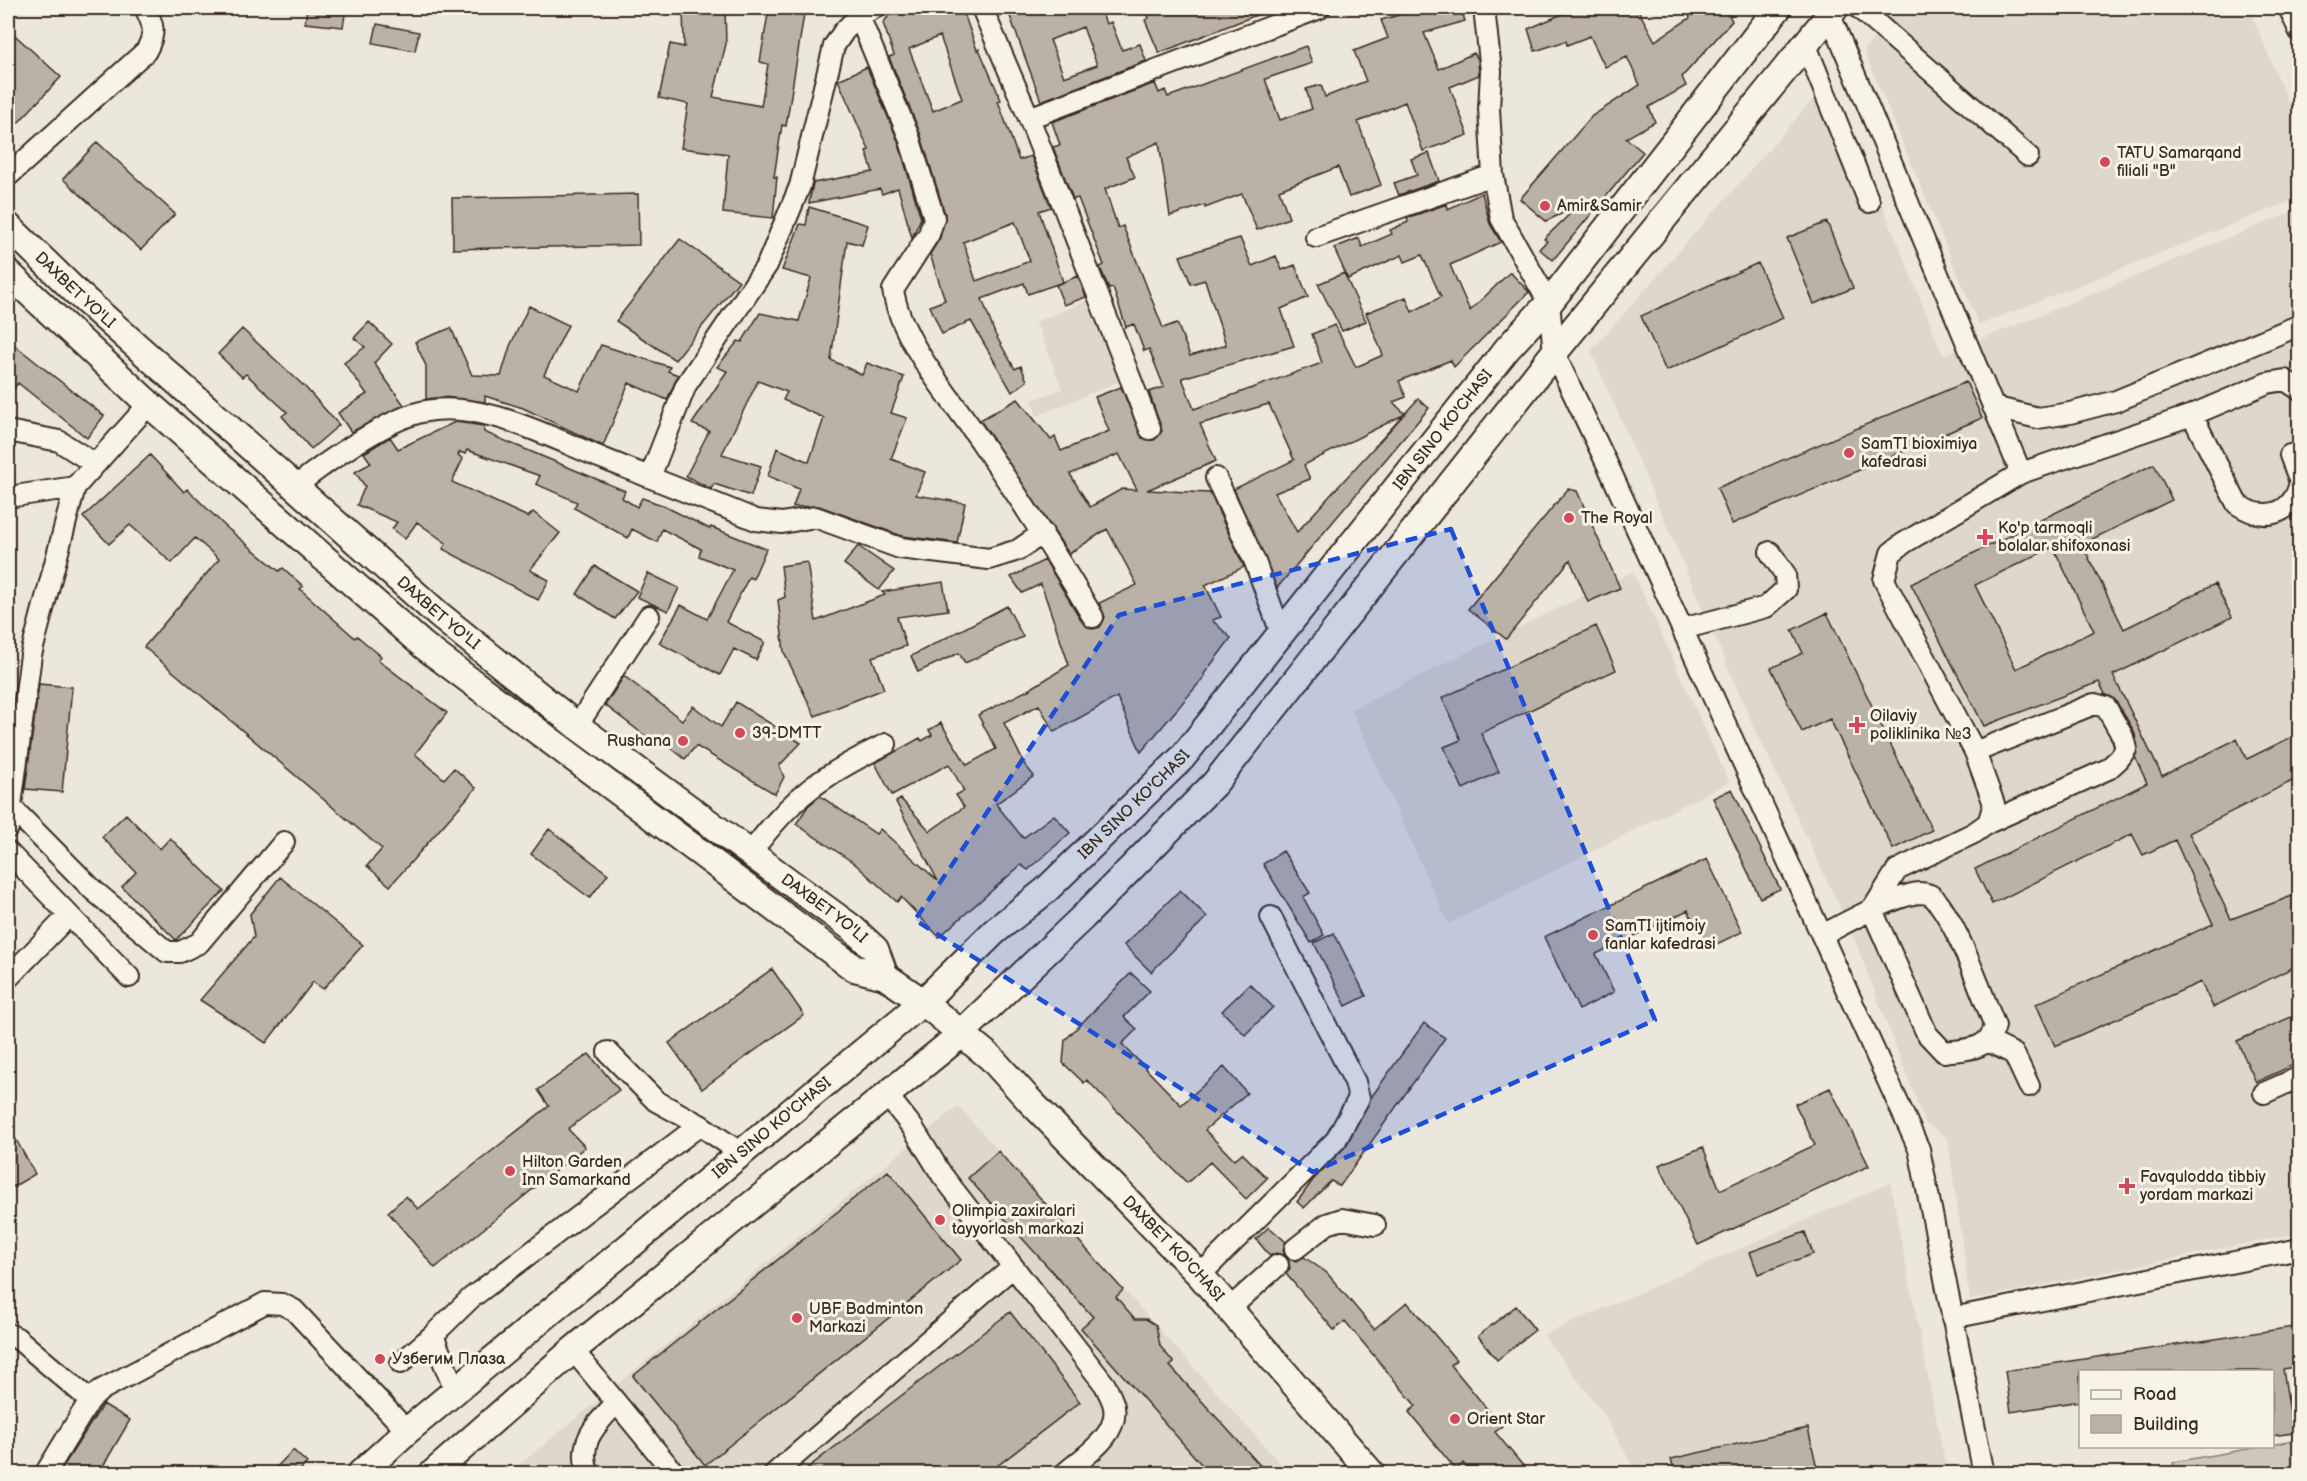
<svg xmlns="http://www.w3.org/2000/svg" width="2307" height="1481" font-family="'Balsamiq Sans',sans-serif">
<rect width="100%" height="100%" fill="#ece7dc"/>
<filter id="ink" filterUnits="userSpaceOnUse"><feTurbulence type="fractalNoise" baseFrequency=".0167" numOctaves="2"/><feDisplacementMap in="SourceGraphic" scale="12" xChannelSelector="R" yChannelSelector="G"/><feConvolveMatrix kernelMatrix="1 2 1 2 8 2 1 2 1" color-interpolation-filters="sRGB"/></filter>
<g filter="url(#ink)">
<!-- built -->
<path fill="#ddd7cc" d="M1898 8H2249L2299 127V198L1979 325 1864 51Z
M1831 79 1943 355 2299 209V1233L1970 1300 1948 1138 1925 1123 1853 935 1750 718 1591 351Z
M1086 301 1120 381 1037 416 1032 400 1062 389 1036 322Z
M1633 572 1729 782 1448 924 1351 709Z
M958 1106 1289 1473 508 1474Z
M1890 1183 1947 1473H1636L1604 1414 1543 1335Z"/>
<!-- grass -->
<path fill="#cec8bc" stroke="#84796d" stroke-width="1.5" d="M2299 1440V1473H2175L2173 1462Z"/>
<!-- building -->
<path fill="#bab2a7" stroke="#3b2a1e" stroke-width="1.5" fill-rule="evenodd" d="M307 8H346L343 27 305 23Z
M683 8H725L726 44 713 97 761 106 768 64 760 62 769 8H805L786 126 782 125 774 177H777L773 218 723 213 728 154 681 148 688 104 659 98 670 44 684 47Z
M905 8H962L977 50 979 49 1001 100 998 101 1019 160 1031 156 1051 207 1039 211 1063 282 1028 294 1024 283 982 299 995 334 1015 369 1021 366 1027 381 1012 392 971 321 942 334 930 306 945 300 930 254 940 238 945 214 920 133 889 57 894 55 883 23 892 12ZM940 36 962 99 933 111 909 49ZM1015 222 1030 261 976 281 963 242Z
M1007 8H1100L1106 24 1111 22 1122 50 1140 44 1146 61 1041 101ZM1083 27 1097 65 1064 77 1050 40Z
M1145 8H1271L1272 9 1159 53 1145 20 1149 18Z
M1404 8H1461L1465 21 1424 33 1439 69 1474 53 1478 59 1479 75 1450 87 1468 135 1423 151 1405 102 1358 122 1381 185 1349 197 1338 167 1279 190 1289 218 1257 230 1242 194 1205 208V205L1170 216 1159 142 1126 157 1135 177 1105 189 1118 228 1123 226 1163 328 1177 323 1190 356 1226 345 1205 280 1191 284 1180 256 1240 238 1252 266 1276 256 1282 270 1295 265 1308 297 1281 309 1294 346 1182 378 1194 409 1322 363 1312 334 1335 325 1356 367 1383 355 1366 313 1406 297 1412 312 1441 297 1422 255 1405 262 1402 255 1348 279 1334 248 1359 238 1362 247 1392 234 1390 230 1408 222 1407 218 1447 204 1448 209 1482 193 1490 224 1501 242 1450 265 1470 311 1510 272 1529 292 1454 367 1451 360 1399 381 1406 397 1393 402 1405 414 1304 465 1310 479 1275 493 1297 532 1418 399 1429 408 1277 588 1234 489 1294 460 1269 404 1200 424 1216 461 1147 490 1210 493 1244 567 1205 585 1221 617 1212 620 1231 638 1204 674 1205 676 1141 752 1117 697 1054 732 1039 705 1004 723 1025 765 1034 776 996 804 1023 838 1054 815 1070 833 1028 870 1021 865 939 937 901 897 897 902 854 863 796 824 808 806 820 796 876 834 880 829 938 881 896 802 901 799 930 831 964 807 956 795 964 791 949 764 892 795 875 763 920 738 922 741 932 735 929 730 941 723 967 765 996 749 978 715 1030 689 1069 665 1041 584 1022 593 1011 577 1045 560 1083 623 1093 629 1100 627 1105 617 1099 603 1137 585 1107 529 1069 554 980 420 1018 399 1051 440 1055 437 1061 451 1109 431 1095 397 1121 387 1142 438 1154 440 1162 431 1149 392 1164 387 1149 349 1144 351 1134 324 1126 327 1113 288 1109 289 1100 267 1104 265 1078 198 1073 199 1053 147 1060 145 1052 122 1155 83 1159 93 1165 90 1168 97 1306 46 1312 63 1265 79 1280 120 1312 109 1306 89 1321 85 1325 97 1366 81 1354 51 1388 38 1381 20 1406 13ZM1119 454 1137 490 1122 489 1090 507 1070 474Z
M1576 8H1637L1655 41 1690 18 1686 8H1726L1732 21 1682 77 1686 86 1649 107 1655 122 1626 138 1643 152 1553 260 1539 249 1547 241 1544 239 1578 206 1546 221 1520 199 1592 116 1640 85 1627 57 1605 67 1590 36 1567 45 1566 41 1535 51 1528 29Z
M377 24 419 32 415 51 373 43Z
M8 29 61 77 18 123 8 114Z
M867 67 898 141 921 218 912 238 898 188 882 194 880 189 809 203 813 183 873 172 866 151 869 150 838 80Z
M97 142 175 214 141 250 63 179Z
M1429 153 1439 181 1399 195 1394 183 1417 175 1411 159Z
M638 194 639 245 453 249 452 198Z
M809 207 868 225 862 245 847 241 831 360 862 375 867 363 904 377 891 413 907 418 891 459 925 472 916 495 965 503 957 543 902 536 819 506 793 507 799 489 768 476 777 448 809 462 824 418 783 400 787 392 758 381 722 454 761 466 751 496 714 484 711 489 686 476 709 431 692 424 727 371 717 367 738 341 742 342 760 313 799 321 811 278 782 270 800 224 806 225Z
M1827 222 1853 288 1814 304 1787 238Z
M680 239 739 281 675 360 616 321Z
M1758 263 1783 318 1666 371 1641 316Z
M1344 273 1366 321 1342 331 1318 284Z
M1078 276 1086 297 1064 305 1056 285Z
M529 306 568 325 544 375 579 391 601 345 670 367 668 371 678 375 667 400 629 383 603 446 523 408 485 396V402L444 397 426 399V366L415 342 451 328 472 375 501 376 510 346Z
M369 322 392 344 374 363 404 405 351 432 338 413 367 394 344 363 365 347 354 338Z
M242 329 305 387 339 425 311 449 282 416 287 412 246 374 242 377 218 354Z
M8 340 104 416 87 438 18 383 8 396Z
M1966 382 1982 418 1732 524 1717 488Z
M455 422 484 426V432L625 491 622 498 637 507 642 498 662 505 710 529 711 527 766 549 753 579 749 577 726 622 765 642 756 660 734 649 720 675 659 643 681 605 707 619 733 570 699 556 701 549 662 529 657 542 632 529 628 538 574 508 577 502 536 484 540 476 467 450 465 454 460 452 458 455 463 459 452 482 528 517 533 512 560 533 530 570 549 580 538 600 443 549 446 543 417 522 405 539 392 529 397 522 357 505 365 486 355 472 371 463 364 453 390 437 398 449Z
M150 455 184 492 187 489 226 527 279 571 283 568 303 586 300 589 355 638 357 636 381 656 378 660 447 713 415 754 444 779 454 768 476 788 390 886 367 866 382 849 144 647 219 559 195 538 172 563 130 525 109 544 83 517Z
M2154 464 2172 500 2082 544 2124 629 2215 584 2232 617 2113 675 2162 776 2237 739 2247 759 2300 733V777L2189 833 2231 919 2300 893V964L2213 1007 2201 982 2055 1046 2036 1004 2213 924 2175 840 2143 855 2132 834 1992 904 1975 869 2147 783 2135 757 2138 747 2134 731 2116 701 2105 694 2099 682 1984 726 1911 584ZM2053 547 2094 631 2016 669 1975 585Z
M1568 489 1577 491 1620 588 1588 602 1570 560 1506 639 1468 609Z
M858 546 894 571 879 590 844 564Z
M807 562 816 621 885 595 882 592 943 582 948 610 897 617 906 646 872 657 884 689 815 716 784 652 778 600 785 597 781 566Z
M595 566 637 591 615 619 577 594Z
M648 573 679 588 668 611 637 597Z
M1007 606 1023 637 965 663 959 653 918 672 911 656Z
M1827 613 1932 830 1893 849 1830 719 1802 732 1771 668 1803 653 1792 630Z
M1596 626 1616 670 1481 733 1499 772 1463 789 1444 747 1461 740 1442 698Z
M624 676 682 720 693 706 721 727 736 702 801 743 779 766 784 777 775 794 696 746 685 759 656 736 652 741 605 705Z
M39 684 72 687 62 792 25 789Z
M1732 789 1780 889 1760 898 1713 798Z
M126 814 160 849 170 838 224 891 176 940 122 887 136 872 102 837Z
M549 829 608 874 590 898 531 854Z
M1283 851 1310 893 1303 897 1324 935 1311 943 1263 864Z
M1707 859 1742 932 1706 949 1688 910 1596 954 1614 992 1579 1010 1544 937Z
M280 877 363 945 323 989 313 982 266 1043 200 1000 254 937 250 914Z
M1180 890 1207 917 1151 972 1124 945Z
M1334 933 1366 996 1346 1006 1314 943Z
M772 969 804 1015 702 1089 669 1043Z
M1131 973 1150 991 1124 1017 1137 1029 1122 1044 1181 1105 1224 1067 1247 1093 1205 1130 1234 1160 1242 1153 1267 1178 1246 1199 1210 1162 1187 1183 1087 1080 1084 1083 1063 1063 1065 1040Z
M1250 984 1273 1007 1245 1035 1222 1011Z
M2300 1013V1062L2256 1082 2237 1041Z
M1424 1023 1445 1038 1340 1186 1331 1181 1304 1208 1297 1202 1313 1180 1346 1146 1370 1099Z
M589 1054 619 1090 568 1129 585 1147 435 1268 388 1212 406 1196 418 1209 549 1106 538 1090Z
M1830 1088 1869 1166 1698 1245 1659 1165 1703 1147 1720 1190 1815 1145 1795 1104Z
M8 1125 35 1174 8 1190Z
M998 1151 1123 1290 1116 1297 1135 1319H1146L1156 1325 1160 1346 1174 1363 1170 1366 1267 1473H1209L1081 1328 1093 1317 968 1178Z
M888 1171 961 1260 705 1465 633 1376Z
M1269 1227 1286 1242 1283 1250 1285 1256 1276 1253 1270 1256 1256 1239Z
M1805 1232 1813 1254 1758 1274 1750 1252Z
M1304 1257 1327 1273 1374 1329 1407 1302 1456 1360 1451 1365 1502 1427 1495 1432 1529 1473H1471L1463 1463 1456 1470 1409 1412 1416 1406 1345 1321 1334 1330 1286 1274 1290 1268 1288 1258 1296 1261Z
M1516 1306 1535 1330 1497 1360 1478 1336Z
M1010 1312 1080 1402 988 1473H801Z
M2300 1326V1366L2283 1369 2293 1433 2272 1436V1371H2080V1401L2011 1412 2005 1371Z
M103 1404 130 1420 99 1473H59Z
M1808 1428 1818 1473H1675L1671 1459Z
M293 1450 307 1463 297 1473H271Z"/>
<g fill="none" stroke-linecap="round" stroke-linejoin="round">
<defs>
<path id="minor" d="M874 8 859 16 909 137 934 218 929 234 893 290C901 342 952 399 982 443 1021 500 1058 557 1093 617
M982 8 1029 118 1150 429
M1484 8 1491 71 1489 109 1493 175 1501 218 1549 303 1554 353 1608 466 1919 1149 1984 1474
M1859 8 2028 156
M2289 8 2300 32
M1830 15 2021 473
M1805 43 1869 202
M1029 118 1320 8
M8 176 146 51C156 33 154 25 145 8
M1316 237 1493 175
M1993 407 2038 418 2070 413 2116 401 2300 325
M2192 415 2237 504C2263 522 2292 516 2300 483
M8 431 59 441 95 464
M2290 455 2300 482
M650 477 686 385 767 265 800 186 834 46 844 31 859 16
M1216 478 1255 562 1281 633
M296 486C326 462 384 421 421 412 479 398 551 438 604 459 654 479 705 499 756 520L782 523 815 517 900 548 989 559 1018 550 1043 533
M8 497 75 487
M1682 629 1766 607 1786 589 1785 574 1770 552
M577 726 649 616
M1975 752 2094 704 2106 707 2123 737 2126 749 2119 759 2108 769 1988 823
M12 808 93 890 167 952H180L199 943 284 842
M8 828 31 655 75 487 149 404
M8 852 129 977
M750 854C792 796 823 775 886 744
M1822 935C1844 924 1897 894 1920 893 1926 893 1932 895 1936 900 1958 926 1981 992 1995 1026 1988 1051 1967 1049 1944 1052L1927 1034 1872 910 1897 870 1974 833 1988 823 1994 804 1975 752 1884 580 1891 553 1904 543 2021 473 2192 415 2267 383 2285 380 2300 390
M8 978 69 915
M1988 1041 2014 1054 2029 1086
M608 1052 656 1101 700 1125 741 1153
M2264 1093 2300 1077
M887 1095 913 1128 942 1175 1105 1385C1108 1392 1113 1400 1114 1407 1119 1436 1083 1457 1064 1474
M1295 1249 1327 1224 1342 1219 1375 1225
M1200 1275 1336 1140 1359 1098 1355 1082 1271 917
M1229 1309 1278 1265
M1952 1318 2300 1249
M8 1334 17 1338 90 1400
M573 1350 675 1474
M401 1363 433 1335
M455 1391 433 1335 471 1298 700 1125
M45 1474 90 1400 101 1390 265 1303 282 1304 294 1310 407 1431
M589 1474C576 1443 596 1425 616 1403
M774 1474 1013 1267"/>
<g id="major">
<path id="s1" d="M8 226 77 293 439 615 577 726 852 928 875 949 885 976"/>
<path id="s2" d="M8 273 149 404 424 646 854 968 885 976 923 1002 991 1058 1030 1101 1200 1275 1372 1474"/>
<path id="s3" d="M360 1474 407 1431 923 1002 995 931 1045 891 1182 758 1507 349 1549 303 1778 8"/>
<path d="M432 1474 573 1350 953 1041 1083 917 1215 783 1554 353 1835 8"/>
</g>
</defs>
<!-- minor casing -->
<use href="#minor" stroke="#3b2a1e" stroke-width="24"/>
<!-- major casing -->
<use href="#major" stroke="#3b2a1e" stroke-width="30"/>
<!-- minor -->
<use href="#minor" stroke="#f7f3e8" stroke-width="20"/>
<!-- major -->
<use href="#major" stroke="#f7f3e8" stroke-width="26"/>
</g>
</g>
<!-- marked area -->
<path fill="#1d4ed8" fill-opacity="0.2" stroke="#1d4ed8" stroke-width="4.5" stroke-dasharray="12 8" stroke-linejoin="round" d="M1451 529 1655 1020 1313 1172 915 920 1119 615Z"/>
<!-- markers -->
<g fill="#d1495b" stroke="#f7f3e8" stroke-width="2">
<circle cx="2105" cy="162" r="6"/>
<circle cx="1545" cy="206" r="6"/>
<circle cx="1849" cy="453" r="6"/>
<circle cx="1569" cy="518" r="6"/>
<path d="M1982 528h6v6h6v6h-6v6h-6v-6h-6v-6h6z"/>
<path d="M1854 716h6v6h6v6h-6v6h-6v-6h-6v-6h6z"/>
<circle cx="740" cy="733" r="6"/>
<circle cx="683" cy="741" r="6"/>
<circle cx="1593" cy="935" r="6"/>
<circle cx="510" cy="1171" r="6"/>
<path d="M2124 1177h6v6h6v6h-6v6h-6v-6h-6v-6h6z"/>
<circle cx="940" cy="1220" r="6"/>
<circle cx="797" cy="1318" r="6"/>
<circle cx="380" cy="1359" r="6"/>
<circle cx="1455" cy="1419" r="6"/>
</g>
<g text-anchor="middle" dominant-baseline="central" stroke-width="6" stroke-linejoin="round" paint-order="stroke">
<!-- poi labels -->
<g font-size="16" fill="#3b2a1e" stroke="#f7f3e8" text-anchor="start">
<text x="2117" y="153">TATU Samarqand<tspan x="2117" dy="18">filiali "B"</tspan></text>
<text x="1557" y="206">Amir&amp;Samir</text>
<text x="1861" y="444">SamTI bioximiya<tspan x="1861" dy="18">kafedrasi</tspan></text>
<text x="1581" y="518">The Royal</text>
<text x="1998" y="528">Ko'p tarmoqli<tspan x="1998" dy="18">bolalar shifoxonasi</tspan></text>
<text x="1870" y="716">Oilaviy<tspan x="1870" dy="18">poliklinika №3</tspan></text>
<text x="752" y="733">39-DMTT</text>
<text x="671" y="741" text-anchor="end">Rushana</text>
<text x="1605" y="926">SamTI ijtimoiy<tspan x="1605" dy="18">fanlar kafedrasi</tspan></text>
<text x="522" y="1162">Hilton Garden<tspan x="522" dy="18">Inn Samarkand</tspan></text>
<text x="2140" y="1177">Favqulodda tibbiy<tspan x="2140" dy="18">yordam markazi</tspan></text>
<text x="952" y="1211">Olimpia zaxiralari<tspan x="952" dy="18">tayyorlash markazi</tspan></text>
<text x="809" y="1309">UBF Badminton<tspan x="809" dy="18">Markazi</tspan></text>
<text x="392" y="1359">Узбегим Плаза</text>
<text x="1467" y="1419">Orient Star</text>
</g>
<!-- street labels -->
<g font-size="16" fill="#3b2a1e" stroke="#f7f3e8">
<text stroke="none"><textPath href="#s1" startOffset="93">DAXBET YO'LI</textPath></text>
<text stroke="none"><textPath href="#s3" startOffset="1510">IBN SINO KO'CHASI</textPath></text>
<text stroke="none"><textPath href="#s1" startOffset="579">DAXBET YO'LI</textPath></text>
<text stroke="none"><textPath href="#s3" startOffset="1024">IBN SINO KO'CHASI</textPath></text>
<text stroke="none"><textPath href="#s1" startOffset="1065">DAXBET YO'LI</textPath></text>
<text stroke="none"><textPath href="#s3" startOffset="538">IBN SINO KO'CHASI</textPath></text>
<text stroke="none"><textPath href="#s2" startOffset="1526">DAXBET KO'CHASI</textPath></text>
</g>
</g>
<!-- margin -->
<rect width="2307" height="1481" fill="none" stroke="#f7f3e8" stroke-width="30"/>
<rect x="15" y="15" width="2277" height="1451" fill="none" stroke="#3b2a1e" stroke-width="2" filter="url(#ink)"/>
<!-- legend -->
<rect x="2079" y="1370" width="195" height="78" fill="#f7f3e8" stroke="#aca397" stroke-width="1.5"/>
<rect x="2091" y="1390" width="30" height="9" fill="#f7f3e8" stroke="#aca397" stroke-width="1.5"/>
<text x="2133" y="1400" font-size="18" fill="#3b2a1e">Road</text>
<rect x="2091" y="1415" width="30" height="18" fill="#bab2a7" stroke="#aca397" stroke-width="1.5"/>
<text x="2133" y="1430" font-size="18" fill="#3b2a1e">Building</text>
</svg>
